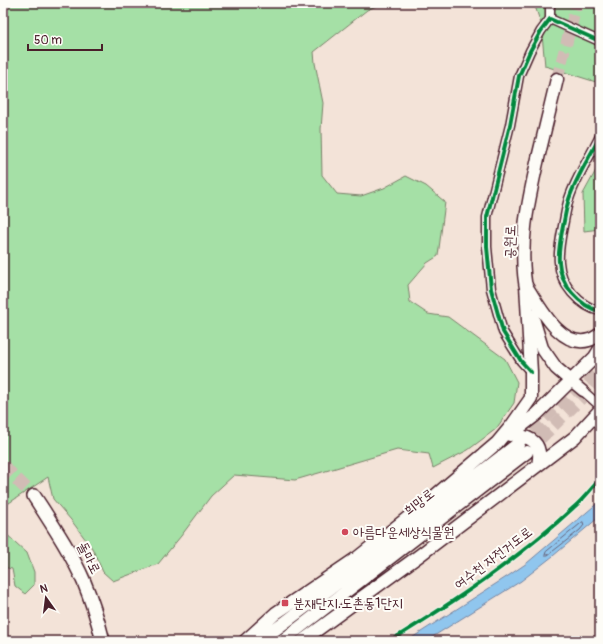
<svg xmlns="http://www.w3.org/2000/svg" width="603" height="644" font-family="Pangolin,'Poor Story',sans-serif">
<rect width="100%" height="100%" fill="#f3e3d8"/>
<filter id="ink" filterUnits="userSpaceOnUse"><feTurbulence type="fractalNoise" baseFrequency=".025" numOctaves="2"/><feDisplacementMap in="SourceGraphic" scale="8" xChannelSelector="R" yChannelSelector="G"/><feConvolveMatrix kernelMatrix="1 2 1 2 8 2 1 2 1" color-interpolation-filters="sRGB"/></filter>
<g filter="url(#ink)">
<!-- green -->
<path fill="#a5e0a6" stroke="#788068" d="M3 3H383L367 10 314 52 315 63 323 103 321 129 322 175 337 194 361 196 384 188 406 176 426 186 445 202 438 256 427 263 408 285 410 302 428 314 448 317 505 359 517 382 514 403 496 429 468 450 433 468 429 454 397 450 295 480 234 475 211 496 181 536 158 564 113 581 103 572 92 548 71 520 53 499 48 477 3 507Z
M534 3H600V80L596 82 545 66 541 24Z
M600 163V229L584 231 583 194Z
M3 531 27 553 34 572V585L25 594 15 586 12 569 3 567Z"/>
<!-- water -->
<path fill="#90c6ee" stroke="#7483a0" d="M600 501V515L598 518 553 556 521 581 426 641H407L508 576 527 563Z"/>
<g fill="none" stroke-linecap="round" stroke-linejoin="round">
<!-- shore -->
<path stroke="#666279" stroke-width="1" d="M583 522 584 525 580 530 548 555H545L546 552Z"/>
<!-- secondary-tunnel -->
<path stroke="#d1bcb5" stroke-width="12" stroke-dasharray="12 6" stroke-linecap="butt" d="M557 79 577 3
M519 443 583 380 600 359
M528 451 592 388 600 378"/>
<!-- primary-tunnel -->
<path stroke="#d1bcb5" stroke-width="13" stroke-dasharray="13 6" stroke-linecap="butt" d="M3 466 34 496"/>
<defs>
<path id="minor" d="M550 3V19
M600 136C590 157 576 177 569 199 566 208 565 217 563 226 558 251 554 272 572 293 579 301 589 309 600 311
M531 372 521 361 503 332 491 289 487 247V217L510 125 519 76 530 51 541 31 550 19 597 40 600 42
M583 391 600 406"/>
<path id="tertiary" d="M571 381 583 391"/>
<path id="secondary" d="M526 286C539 305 560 349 589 340 593 339 597 336 600 334
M527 293C517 247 529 198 539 154 545 129 551 104 557 79
M532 315 542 348 556 368 571 381
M512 434C532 437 543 443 538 465
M510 435 537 414 595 357 600 349
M245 641 276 613 357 558 430 500 497 443 512 425 531 398V372L526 285
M260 641 367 561 519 443
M282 641 527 452
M302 641 420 555 575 437 600 410"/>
<path id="primary" d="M34 496C52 524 71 552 84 582 92 601 98 621 103 641"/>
</defs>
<!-- minor casing -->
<use href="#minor" stroke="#4a1f2b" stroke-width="11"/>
<!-- tertiary casing -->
<use href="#tertiary" stroke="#4a1f2b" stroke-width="13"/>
<!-- secondary casing -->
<use href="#secondary" stroke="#4a1f2b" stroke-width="15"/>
<!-- primary casing -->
<use href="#primary" stroke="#4a1f2b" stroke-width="16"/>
<!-- minor -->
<use href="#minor" stroke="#fdfcf7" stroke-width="8"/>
<!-- tertiary -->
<use href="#tertiary" stroke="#fdfcf7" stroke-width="10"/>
<!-- secondary -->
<use href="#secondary" stroke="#fdfcf7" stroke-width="12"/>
<!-- primary -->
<use href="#primary" stroke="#fdfcf7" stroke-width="13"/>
<defs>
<path id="cycleway" d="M600 136C590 157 576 177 569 199 566 208 565 217 563 226 558 251 554 272 572 293 579 301 589 309 600 311
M531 372 521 361 503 332 491 289 487 247V217L510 125 519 76 530 51 541 31 550 19 597 40 600 42
M390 641C454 602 517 560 573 508 583 500 591 489 600 479"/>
</defs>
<!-- cycleway casing -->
<use href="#cycleway" stroke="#fdfcf7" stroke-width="6"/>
<!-- cycleway -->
<use href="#cycleway" stroke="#00873e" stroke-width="4"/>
</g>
</g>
<!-- markers -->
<g fill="#d1495b" stroke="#fdfcf7" stroke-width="1.5">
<circle cx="345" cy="532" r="4"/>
<rect x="281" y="599" width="8" height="8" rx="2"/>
</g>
<g text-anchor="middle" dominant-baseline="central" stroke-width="4" stroke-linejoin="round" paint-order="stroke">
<!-- street labels -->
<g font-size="14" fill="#4a1f2b" stroke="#fdfcf7">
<text transform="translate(510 242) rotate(-88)">공원로</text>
<text transform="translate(419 502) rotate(-38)">희망로</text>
<text transform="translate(89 558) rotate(63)">돌마로</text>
<text transform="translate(493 558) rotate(-37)">여수천 자전거도로</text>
</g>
<!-- poi labels -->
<g font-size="14" fill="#4a1f2b" stroke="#fdfcf7" text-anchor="start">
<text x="353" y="532">아름다운세상식물원</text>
<text x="293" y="603">분재단지.도촌동1단지</text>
</g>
</g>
<!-- margin -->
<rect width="603" height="644" fill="none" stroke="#fdfcf7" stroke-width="16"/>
<rect x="8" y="8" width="587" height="628" fill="none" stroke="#4a1f2b" stroke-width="1.5" filter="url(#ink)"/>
<!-- north arrow -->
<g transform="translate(46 598) rotate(346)" stroke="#fdfcf7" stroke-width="3" paint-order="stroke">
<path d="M0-3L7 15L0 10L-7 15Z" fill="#4a1f2b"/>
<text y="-6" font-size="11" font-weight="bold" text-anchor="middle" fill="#4a1f2b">N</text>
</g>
<!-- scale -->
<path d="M28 44v6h74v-6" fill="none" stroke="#4a1f2b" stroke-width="2"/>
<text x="34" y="44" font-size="12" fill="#4a1f2b" stroke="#fdfcf7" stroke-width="3" paint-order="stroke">50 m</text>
</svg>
